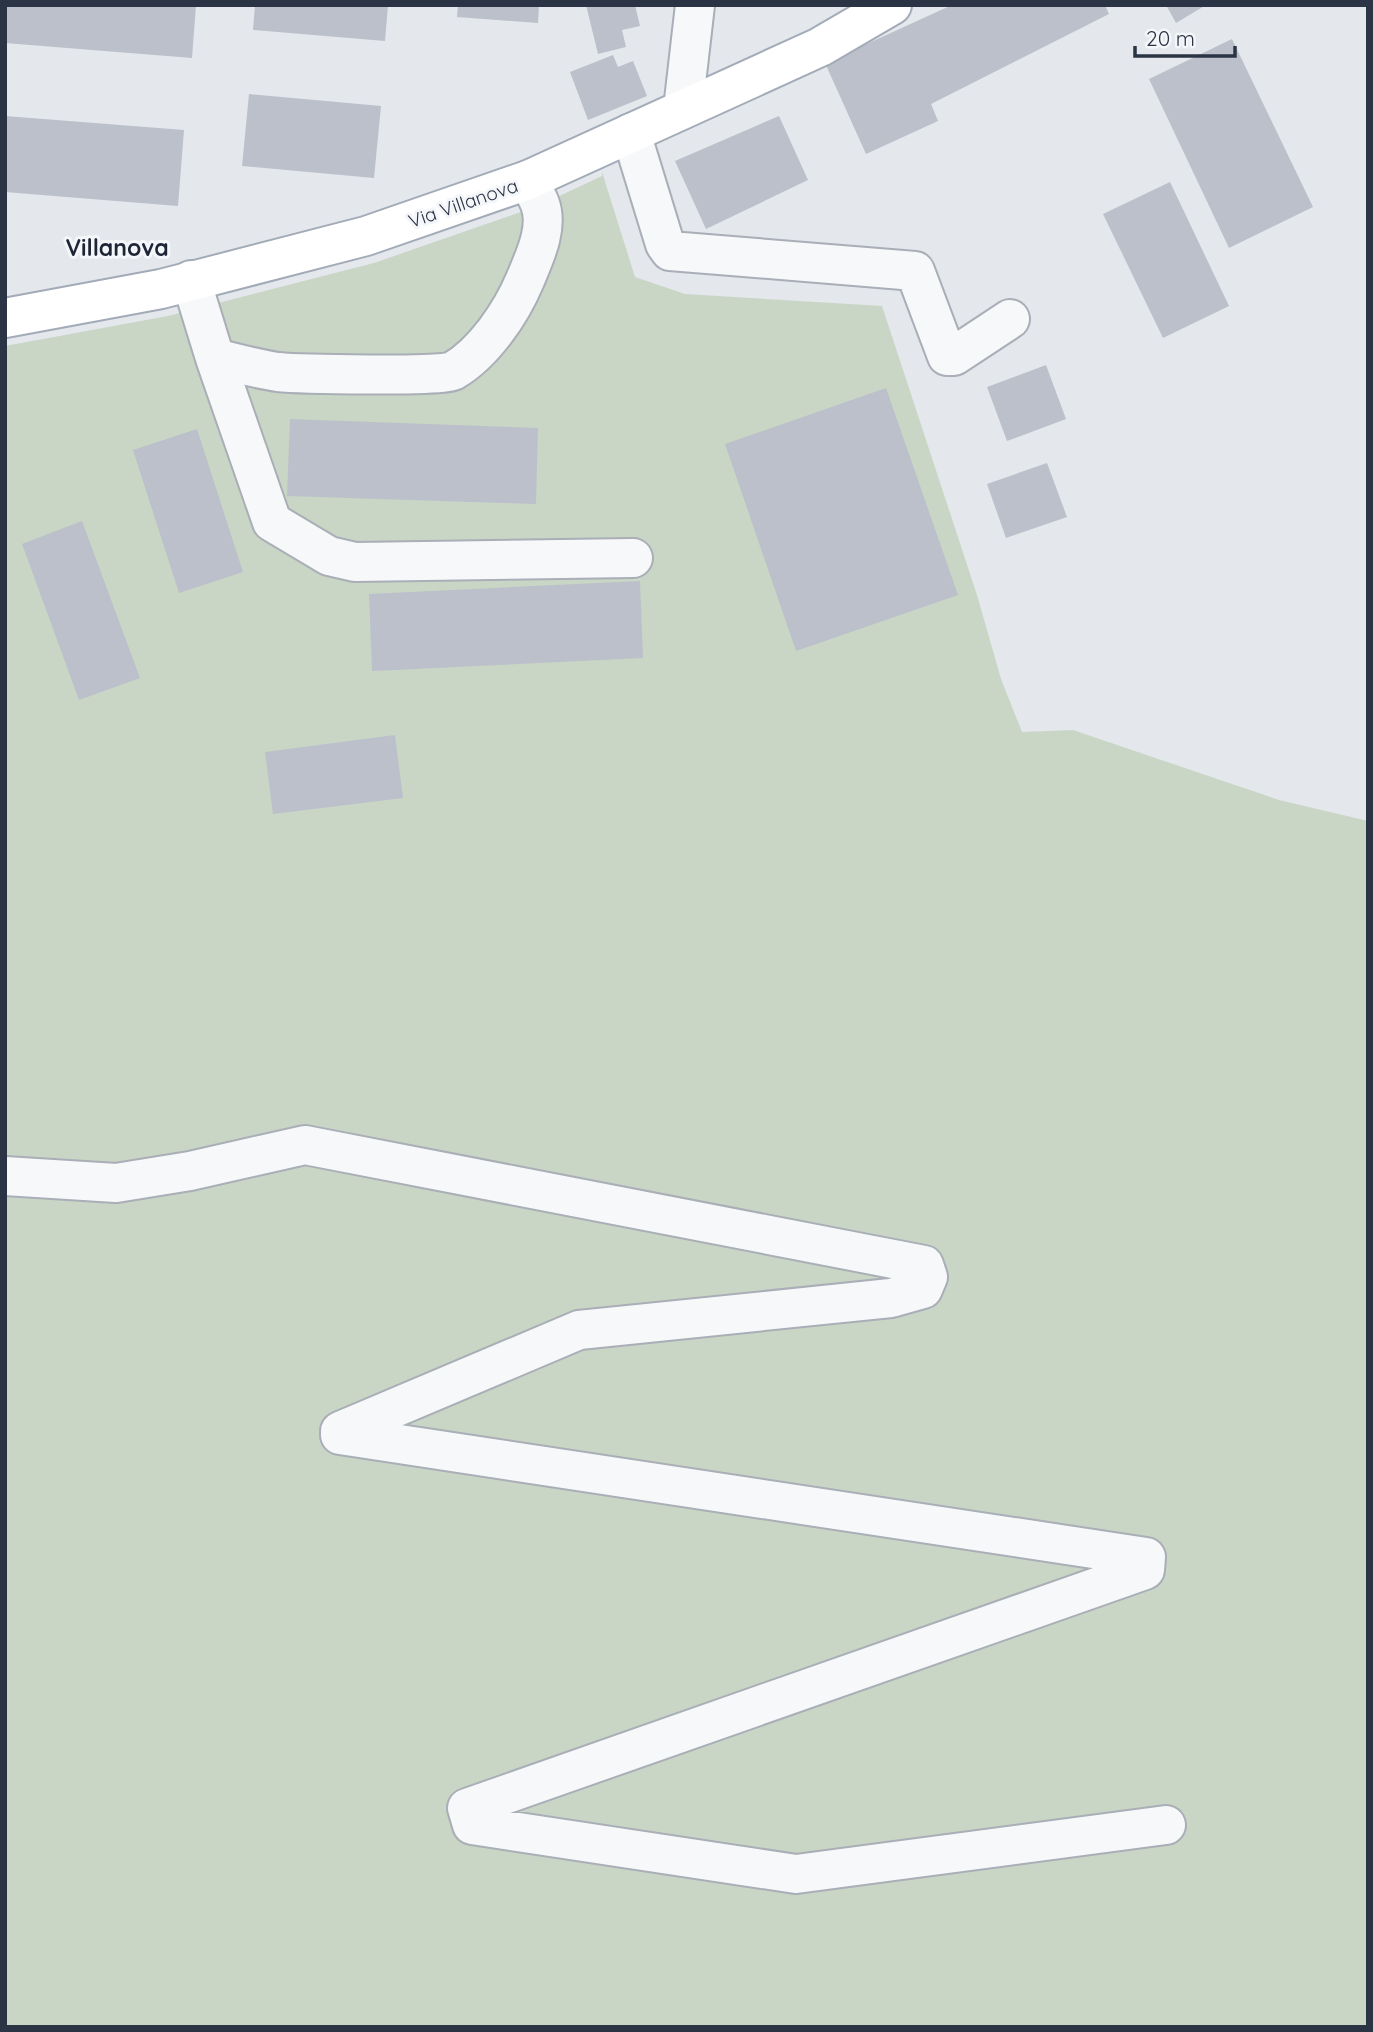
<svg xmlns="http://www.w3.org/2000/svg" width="1373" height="2032" font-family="Quicksand,sans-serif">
<rect width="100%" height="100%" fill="#e4e7ec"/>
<!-- green -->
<path fill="#c9d6c5" d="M602 172 635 277 685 294 882 306 977 595 1001 679 1022 732 1073 730 1279 800 1368 821V2027H5V346L168 316 374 263 538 206 602 176Z"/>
<!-- building -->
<path fill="#bbc0ca" d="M5 5H196L192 58 5 43Z
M255 5H388L385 41 253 30Z
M458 5H539L538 23 457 17Z
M586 5H635L640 26 622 30 626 47 598 54Z
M952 5H1105L1109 14 931 104 938 121 866 154 825 63Z
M1166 5H1206L1176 23Z
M1232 39 1313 207 1229 248 1149 79Z
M613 55 618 67 633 61 647 96 588 120 570 72Z
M249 94 381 106 374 178 242 166Z
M5 116 184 130 178 206 5 192Z
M779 116 808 180 706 229 675 161Z
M1170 182 1229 306 1163 338 1103 214Z
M1046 365 1066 419 1007 441 987 387Z
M886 388 958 595 796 651 725 444Z
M290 419 538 428 536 504 287 496Z
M197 429 243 572 179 593 133 450Z
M1047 463 1067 517 1006 538 987 484Z
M82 521 140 678 79 700 22 544Z
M640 581 643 658 372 671 369 594Z
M395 735 403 798 273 814 265 752Z"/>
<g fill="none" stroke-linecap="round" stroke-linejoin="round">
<defs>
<path id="minor" d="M683 109 695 5
M631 133 665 244 670 251 915 271 947 356H954L1010 319
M191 280 215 358 272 522 329 556 355 562 633 558
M215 358C236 363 257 369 278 372 297 374 443 377 453 371 484 353 511 313 525 280 534 258 549 228 540 204 537 196 532 188 528 180
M5 1176 116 1183 190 1171 305 1145 924 1265 928 1277 923 1289 891 1298 579 1330 340 1431V1435L1146 1557 1145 1570 467 1808 472 1825 796 1874 1166 1825"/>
<path id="major" d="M5 318 161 289 366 236 528 180 820 47 892 5"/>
</defs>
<!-- minor casing -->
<use href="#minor" stroke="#a9aeb7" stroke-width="42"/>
<!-- major casing -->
<use href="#major" stroke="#a3abb8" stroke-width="42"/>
<!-- minor -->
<use href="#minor" stroke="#f7f8fa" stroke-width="38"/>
<!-- major -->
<use href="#major" stroke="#fff" stroke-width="38"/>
</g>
<g text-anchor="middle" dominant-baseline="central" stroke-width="6" stroke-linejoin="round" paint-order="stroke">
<!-- street labels -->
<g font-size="19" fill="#2b3445" stroke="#f4f6f9">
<text transform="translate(463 203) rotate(-19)">Via Villanova</text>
</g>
<!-- quarter labels -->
<g font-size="23" font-weight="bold" fill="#1d2536" stroke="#f4f6f9">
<text x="117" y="247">Villanova</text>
</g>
</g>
<!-- border -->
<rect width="1373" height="2032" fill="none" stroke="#2b3445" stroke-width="14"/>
<!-- scale -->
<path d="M1135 46v10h100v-10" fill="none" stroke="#2b3445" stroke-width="3.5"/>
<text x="1146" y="46" font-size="21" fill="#2b3445" stroke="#f4f6f9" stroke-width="5" paint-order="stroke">20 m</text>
</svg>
